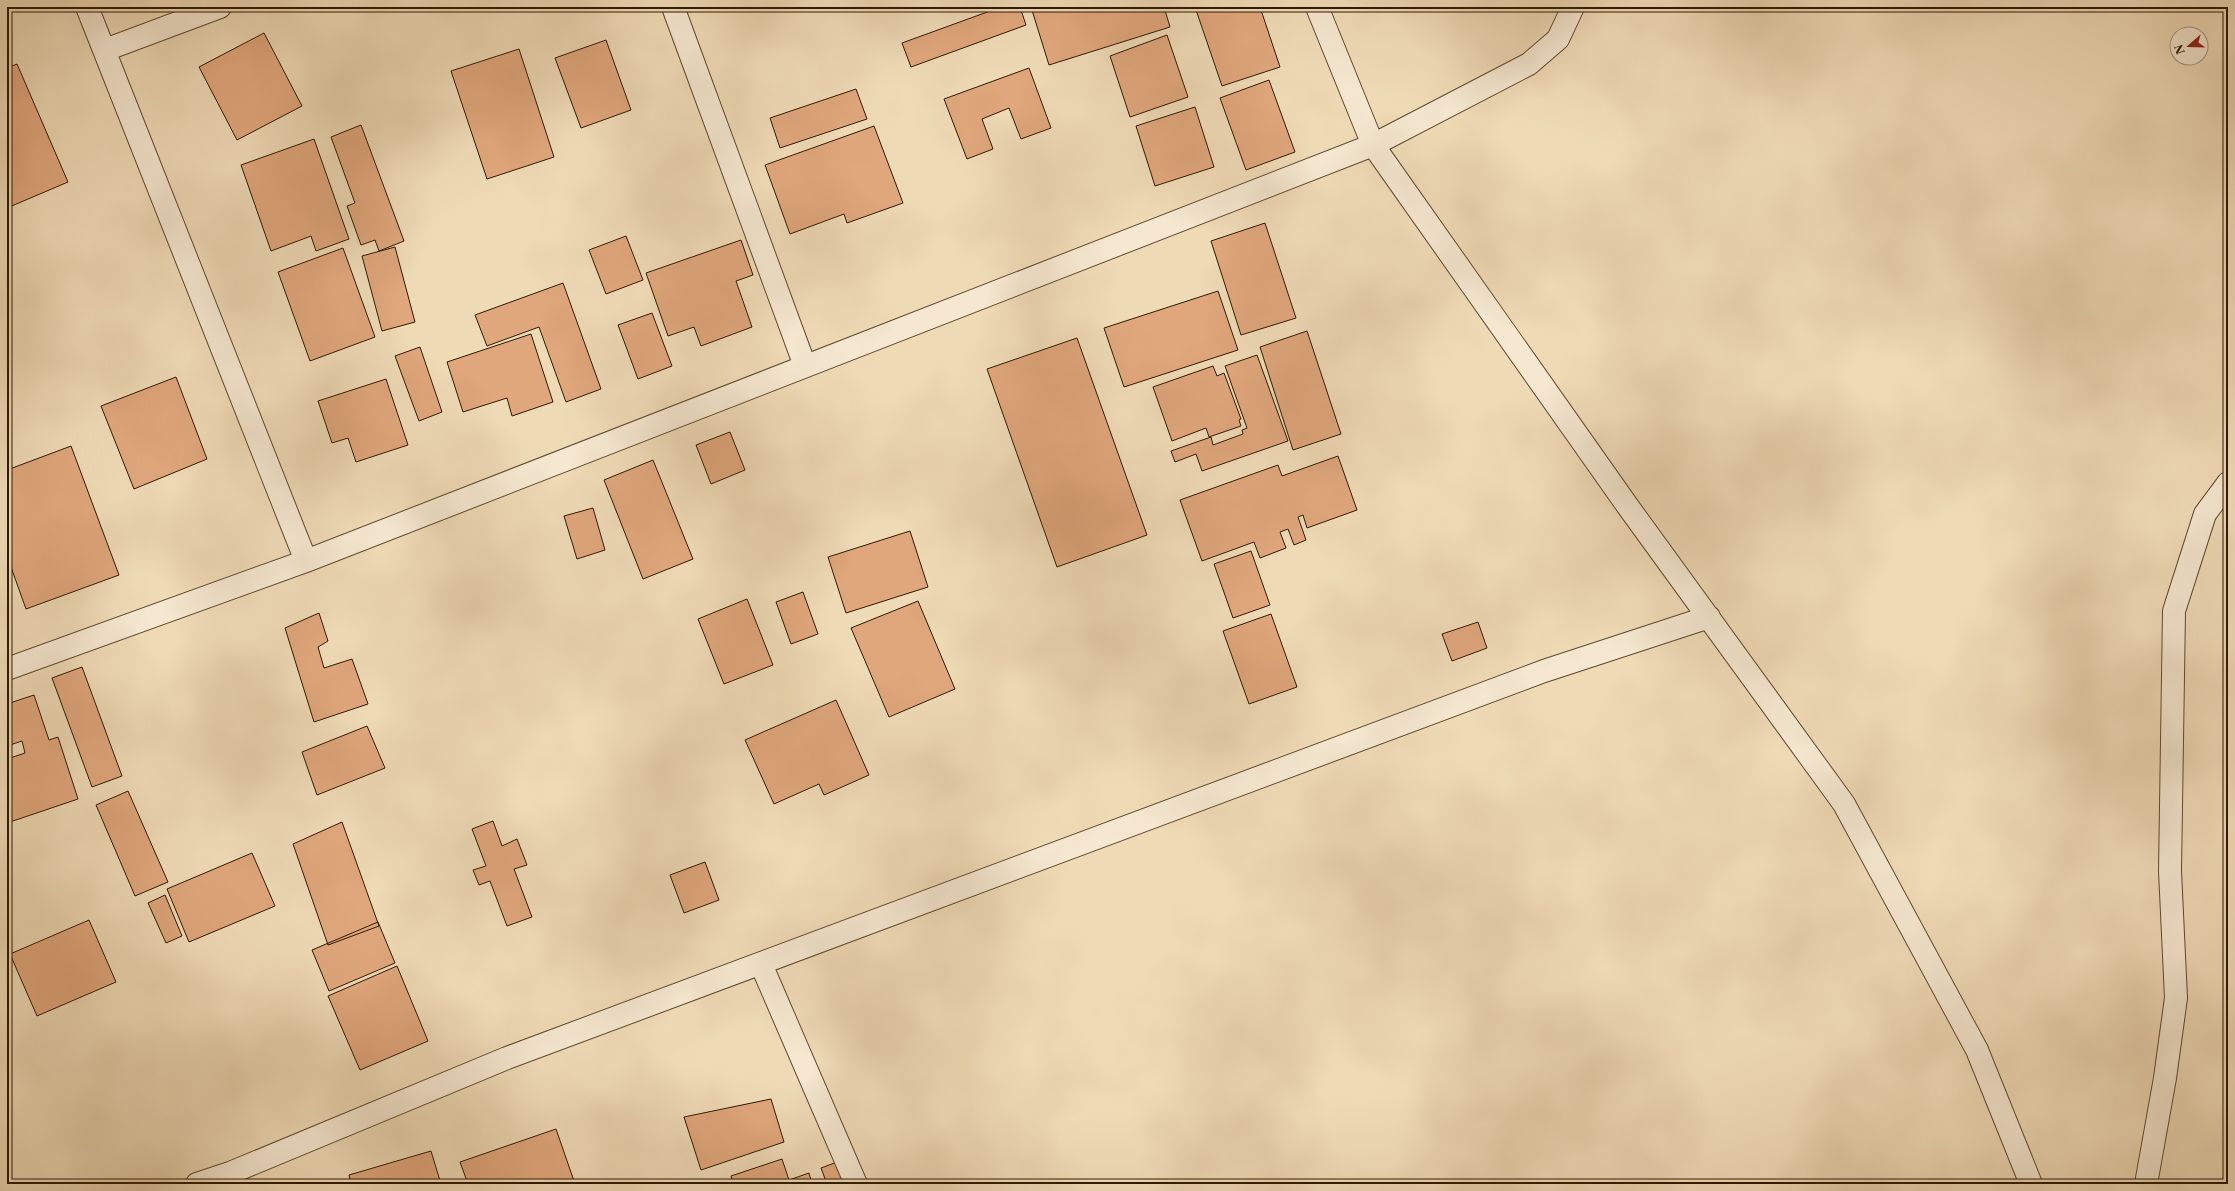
<svg xmlns="http://www.w3.org/2000/svg" width="2235" height="1191" font-family="'Libre Caslon Text',serif">
<rect width="100%" height="100%" fill="#efdab6"/>
<filter id="stains"><feTurbulence type="fractalNoise" baseFrequency=".005" numOctaves="4"/><feColorMatrix values="0 0 0 0 .2 0 0 0 0 .09 0 0 0 0 .02 0 0 0 .5 -.17"/></filter>
<radialGradient id="worn" r=".72"><stop offset=".6" stop-color="#630" stop-opacity="0"/><stop offset="1" stop-color="#630" stop-opacity=".3"/></radialGradient>
<!-- building -->
<path fill="#e0a67c" stroke="#2e1a00" d="M1001 7H1020L1026 25 911 67 902 43Z
M1031 7H1164L1170 27 1049 65Z
M1195 7H1260L1280 67 1222 86Z
M264 33 302 106 237 140 199 67Z
M1167 35 1188 97 1130 117 1110 56Z
M606 40 631 110 581 128 555 58Z
M519 49 554 157 487 179 451 71Z
M17 64 68 182 7 208V68Z
M1029 68 1051 128 1021 139 1009 108 982 119 993 149 967 159 944 99Z
M1269 80 1295 152 1246 170 1220 98Z
M856 89 867 119 780 148 770 118Z
M1195 107 1214 167 1155 186 1136 126Z
M361 125 404 241 379 251 375 240 361 245 347 206 355 203 331 137Z
M874 126 903 203 847 223 844 214 790 234 765 165Z
M314 139 349 239 316 251 311 236 271 251 241 165Z
M1265 223 1296 318 1241 335 1211 241Z
M626 236 643 280 606 294 589 250Z
M741 240 753 275 736 281 752 327 701 346 694 327 668 336 646 273Z
M395 247 415 322 382 331 362 256Z
M343 248 375 337 310 361 278 272Z
M563 283 601 389 566 402 539 327 487 346 475 315Z
M1218 291 1238 350 1124 387 1104 328Z
M652 313 672 366 638 379 618 325Z
M1307 331 1341 434 1293 450 1260 347Z
M531 334 553 402 512 416 507 398 463 412 447 362Z
M1077 338 1147 535 1057 567 987 369Z
M420 347 442 412 419 421 395 356Z
M1257 355 1288 441 1202 471 1196 454 1175 462 1171 451 1211 437 1213 445 1243 434 1242 430 1247 428 1225 366Z
M1213 366 1217 376 1224 373 1241 419 1239 420 1241 426 1209 437 1206 428 1172 441 1153 387Z
M176 377 207 459 134 489 101 406Z
M386 379 408 445 356 462 348 438 332 443 318 401Z
M730 432 745 470 711 484 696 445Z
M71 446 119 575 26 609 7 556V470Z
M1338 456 1357 510 1307 528 1303 515 1298 517 1306 540 1294 545 1288 529 1280 532 1286 548 1260 558 1254 542 1202 561 1180 500 1278 465 1282 476Z
M653 460 693 559 643 579 604 480Z
M593 508 605 550 577 559 564 516Z
M910 531 928 587 846 613 828 557Z
M1251 551 1270 605 1233 618 1214 564Z
M803 592 818 634 791 644 776 602Z
M747 599 773 665 724 684 698 619Z
M918 601 955 689 889 717 851 628Z
M319 613 328 641 318 647 324 668 352 659 368 704 314 722 285 628Z
M1271 614 1297 687 1249 704 1223 631Z
M1478 622 1487 648 1452 661 1442 634Z
M82 667 122 776 92 787 52 678Z
M34 695 49 740 58 737 78 799 7 823V759L25 753 22 741 7 746V704Z
M836 700 869 775 824 795 819 784 774 804 745 740Z
M367 726 385 768 317 795 302 752Z
M128 791 168 882 135 896 96 805Z
M493 821 502 846 517 839 527 865 514 869 532 917 507 926 490 881 479 885 473 870 486 866 472 829Z
M342 822 379 926 328 945 293 844Z
M252 853 275 906 189 942 167 889Z
M705 862 719 900 684 913 670 875Z
M165 895 182 936 166 943 148 903Z
M89 920 116 982 37 1016 10 954Z
M378 922 395 963 329 991 312 950Z
M397 966 428 1041 360 1070 328 996Z
M771 1099 784 1142 701 1170 684 1117Z
M556 1129 575 1184H468L460 1162Z
M431 1151 441 1184H351L349 1175Z
M848 1158 858 1184H827L821 1168Z
M782 1159 789 1180 809 1173 812 1184H733L731 1176Z"/>
<g fill="none" stroke-linecap="round" stroke-linejoin="round">
<defs>
<path id="street" d="M87 7 306 561
M673 7 805 366
M1317 7 1373 145 1629 508 1844 804 1977 1050 2031 1184
M105 50 220 7
M7 669 306 561 1373 145 1529 64 1558 39 1573 7
M761 964 856 1184
M197 1184 230 1173 507 1058 1544 671 1709 617
M2146 1184 2165 1078 2176 998 2170 871 2174 611 2205 514 2228 483"/>
</defs>
<!-- street casing -->
<use href="#street" stroke="#5e4a2e" stroke-width="24"/>
<!-- street -->
<use href="#street" stroke="#f5e7d0" stroke-width="22"/>
</g>
<!-- margin -->
<rect width="2235" height="1191" fill="none" stroke="#efdab6" stroke-width="24"/>
<rect x="8" y="8" width="2219" height="1175" fill="none" stroke="#2e1a00" stroke-width="2"/>
<rect x="12" y="12" width="2211" height="1167" fill="none" stroke="#2e1a00"/>
<!-- north arrow -->
<g transform="translate(2189 46) rotate(250)"><circle r="19" fill="#f5e7d0" stroke="#a5957d"/>
<path d="M0-3L7 15L0 10L-7 15Z" fill="#8f2418"/>
<text y="-6" font-size="11" font-weight="bold" text-anchor="middle" fill="#2e1a00">N</text>
</g>
<rect width="100%" height="100%" filter="url(#stains)"/>
<rect width="100%" height="100%" fill="url(#worn)"/>
</svg>
